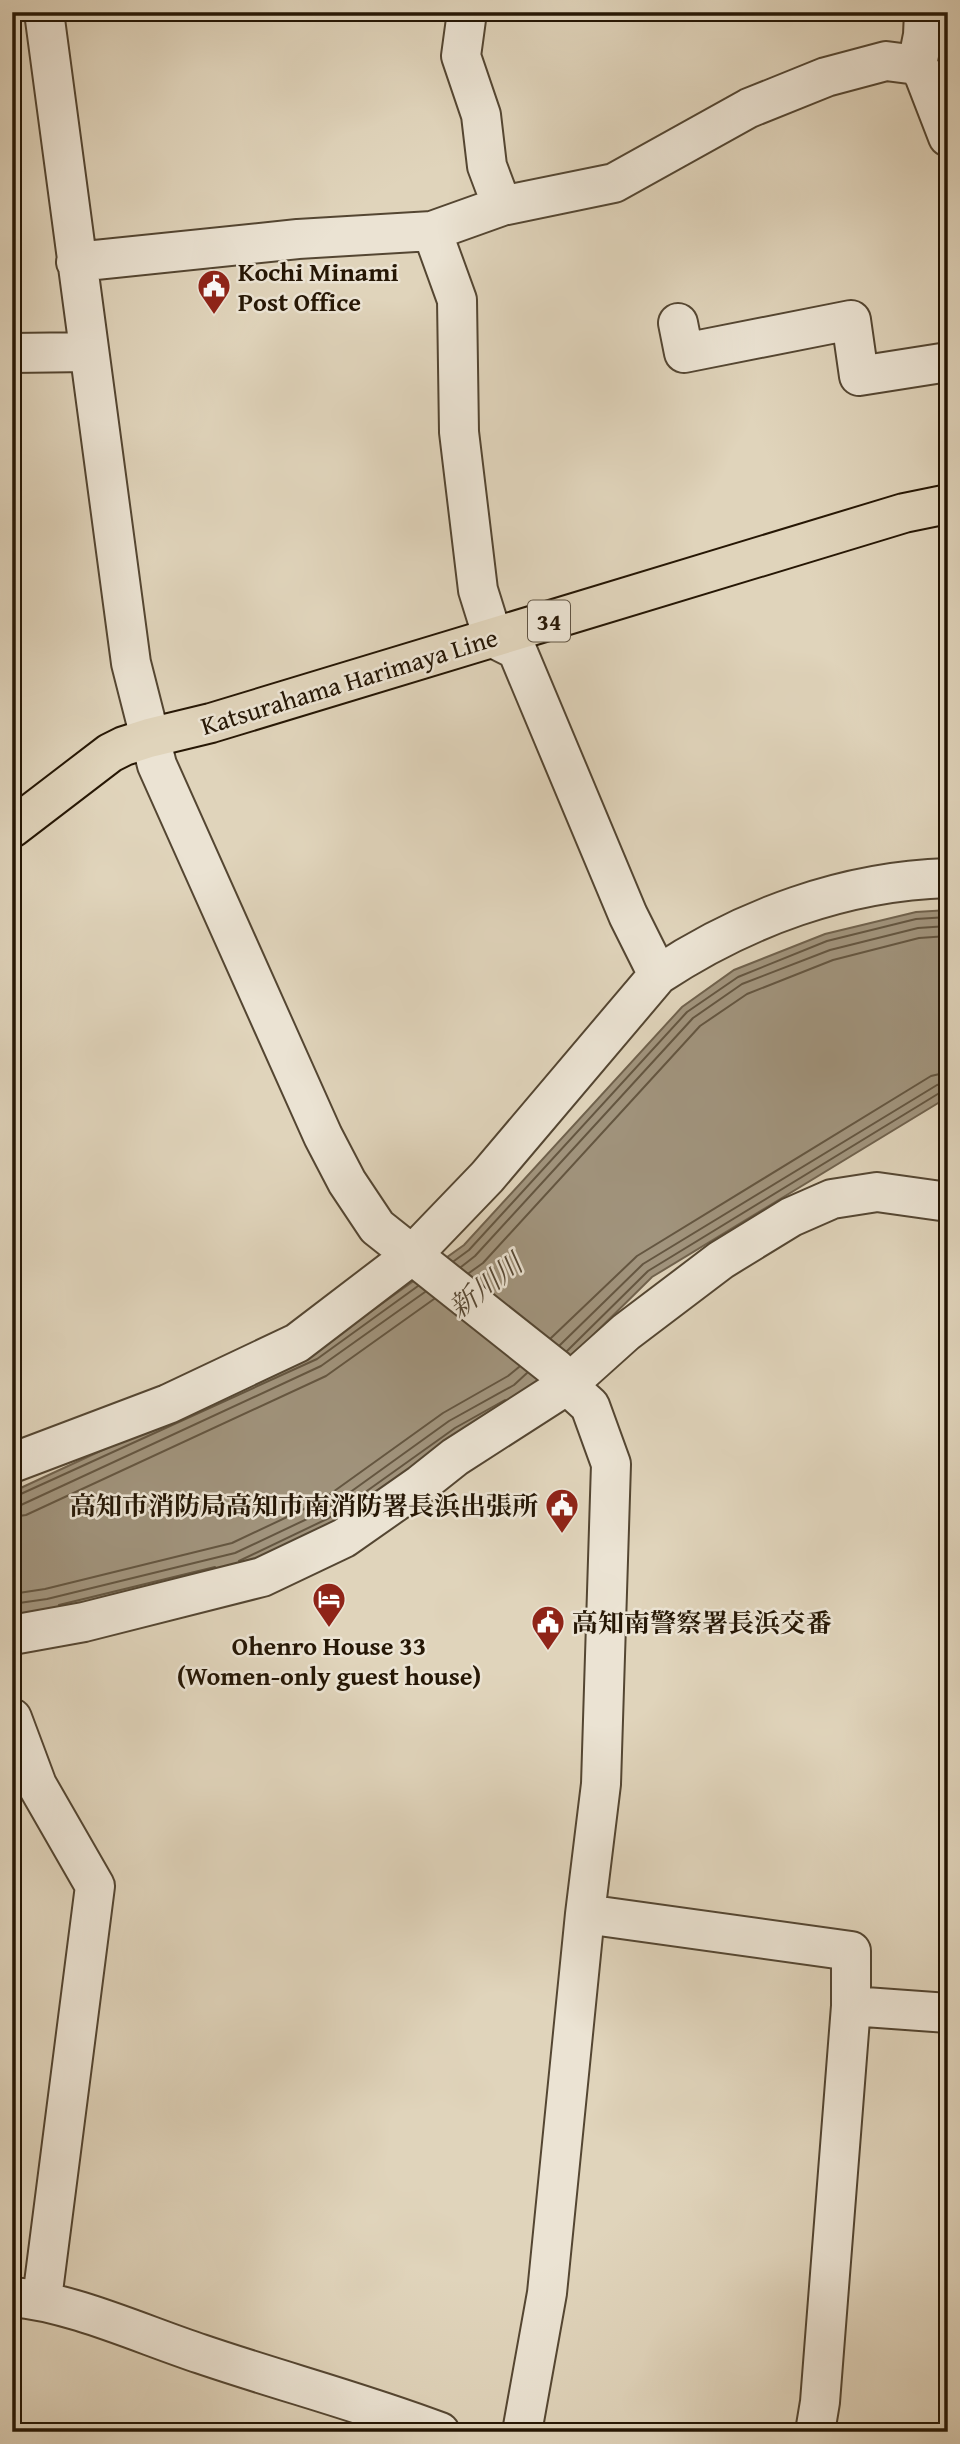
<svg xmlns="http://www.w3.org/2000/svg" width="960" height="2444" font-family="'Gentium Book Plus','Noto Serif JP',serif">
<rect width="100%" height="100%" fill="#e0d4bb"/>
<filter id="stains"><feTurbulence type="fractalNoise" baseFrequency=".00286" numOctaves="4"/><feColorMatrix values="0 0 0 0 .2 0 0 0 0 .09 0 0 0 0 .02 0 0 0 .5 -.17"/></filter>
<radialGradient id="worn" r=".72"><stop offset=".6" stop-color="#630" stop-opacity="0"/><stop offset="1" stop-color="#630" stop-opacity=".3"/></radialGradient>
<!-- water -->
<path fill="#a1947d" stroke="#70624d" stroke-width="2" d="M948 910V1097L652 1277 582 1346 524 1397 332 1524 241 1568 12 1620V1492L314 1352 464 1245 682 1007 734 970 825 934 916 912Z"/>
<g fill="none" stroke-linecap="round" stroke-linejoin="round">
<!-- shore -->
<path stroke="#645641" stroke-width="2" d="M454 1261 469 1250 687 1012 738 977 827 941 916 919 948 917
M461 1267 475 1256 693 1018 742 984 830 950 918 928 948 926
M469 1273 483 1263 700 1026 747 994 833 960 919 938 948 936
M551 1338 637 1256 931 1076 948 1072
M560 1345 643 1264 937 1085 948 1082
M567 1351 648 1271 941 1092 948 1091
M12 1498 317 1359 418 1286
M12 1507 21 1505 321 1366 425 1292
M12 1517 26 1515 326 1376 434 1299
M239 1561 329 1518 455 1428 505 1400
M12 1594 45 1589 232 1543 319 1502 443 1413 508 1376 519 1367
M12 1604 47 1599 235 1553 324 1511 449 1421 514 1385 527 1373
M59 1605 215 1567"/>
<defs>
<path id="minor" d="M44 12 131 663 157 765 323 1136 347 1182 377 1227 556 1369 567 1385 590 1406 611 1464 601 1784 585 1914 547 2293 522 2432
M467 12 461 56 481 115 487 166 502 206
M917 65 923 35 924 12
M432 231 457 300 459 432 478 590 493 638 517 650 628 915 658 975
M76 262 298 239 432 231 502 206 614 183 749 108 826 77 886 61 917 65 924 75 948 137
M678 323 684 353 851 320 859 376 948 362
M12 353 89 352
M12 1463 168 1404 297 1343 411 1256 487 1177 658 975C744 918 845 881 948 878
M12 1635 84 1622 262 1577 344 1538 421 1484 455 1457 567 1385 626 1332 721 1260 791 1217 832 1199 877 1192 948 1202
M12 1718 37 1785 95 1886 42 2299
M585 1914 851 1951V2006L948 2013
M12 2297C72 2302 143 2335 201 2354 280 2381 361 2402 440 2432
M815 2432 820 2402 851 2006"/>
<path id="primary" d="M12 828 110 753 124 746 149 738 211 723 904 513 948 504"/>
</defs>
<!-- minor casing -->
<use href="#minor" stroke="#544632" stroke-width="42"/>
<!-- primary casing -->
<use href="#primary" stroke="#261705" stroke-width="42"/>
<!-- minor -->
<use href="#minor" stroke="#ebe3d3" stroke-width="38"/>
<!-- primary -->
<use href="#primary" stroke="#e0d4bb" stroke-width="38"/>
</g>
<!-- icons -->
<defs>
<symbol id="civic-pin" viewBox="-11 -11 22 30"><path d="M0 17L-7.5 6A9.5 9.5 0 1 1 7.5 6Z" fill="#8f2418" stroke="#ebe3d3"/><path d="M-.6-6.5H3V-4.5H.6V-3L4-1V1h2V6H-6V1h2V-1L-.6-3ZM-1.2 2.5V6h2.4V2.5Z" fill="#fff"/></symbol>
<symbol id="hotel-pin" viewBox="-11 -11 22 30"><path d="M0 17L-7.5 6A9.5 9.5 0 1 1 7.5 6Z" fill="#8f2418" stroke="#ebe3d3"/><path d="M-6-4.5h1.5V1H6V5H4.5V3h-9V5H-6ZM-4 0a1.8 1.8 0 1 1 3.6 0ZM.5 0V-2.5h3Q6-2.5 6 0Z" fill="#fff"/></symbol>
</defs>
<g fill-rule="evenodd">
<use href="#civic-pin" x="195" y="267" width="38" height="52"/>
<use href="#civic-pin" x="543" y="1486" width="38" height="52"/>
<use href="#hotel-pin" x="310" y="1580" width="38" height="52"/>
<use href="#civic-pin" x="529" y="1603" width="38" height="52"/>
</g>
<g text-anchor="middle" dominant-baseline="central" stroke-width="5" stroke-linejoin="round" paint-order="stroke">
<!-- shield labels -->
<rect fill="#ebe3d3" stroke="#615443" stroke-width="2" x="528" y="600.5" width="42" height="41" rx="5"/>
<g font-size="24" font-weight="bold" fill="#261705">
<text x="549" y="621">34</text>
</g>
<!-- poi labels -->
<g font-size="26" font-weight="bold" fill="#261705" stroke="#ebe3d3" text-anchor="start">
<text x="238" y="271">Kochi Minami<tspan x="238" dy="30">Post Office</tspan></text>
<text x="538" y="1505" text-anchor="end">高知市消防局高知市南消防署長浜出張所</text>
<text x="572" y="1622">高知南警察署長浜交番</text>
<text x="329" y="1645" text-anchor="middle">Ohenro House 33<tspan x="329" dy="30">(Women-only guest house)</tspan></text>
</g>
<!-- street labels -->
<g font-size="26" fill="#261705" stroke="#ebe3d3">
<text transform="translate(349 681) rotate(-17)">Katsurahama Harimaya Line</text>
</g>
<!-- water labels -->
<g font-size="28" font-style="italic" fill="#574935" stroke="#ebe3d3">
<text transform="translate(485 1285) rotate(-38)">新川川</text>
</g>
</g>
<!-- margin -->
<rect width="960" height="2444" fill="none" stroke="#e0d4bb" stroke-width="42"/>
<rect x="14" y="14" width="932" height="2416" fill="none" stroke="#261705" stroke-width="3.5"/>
<rect x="21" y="21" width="918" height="2402" fill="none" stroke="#261705" stroke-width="2"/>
<rect width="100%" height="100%" filter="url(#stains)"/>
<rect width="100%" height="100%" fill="url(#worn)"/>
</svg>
